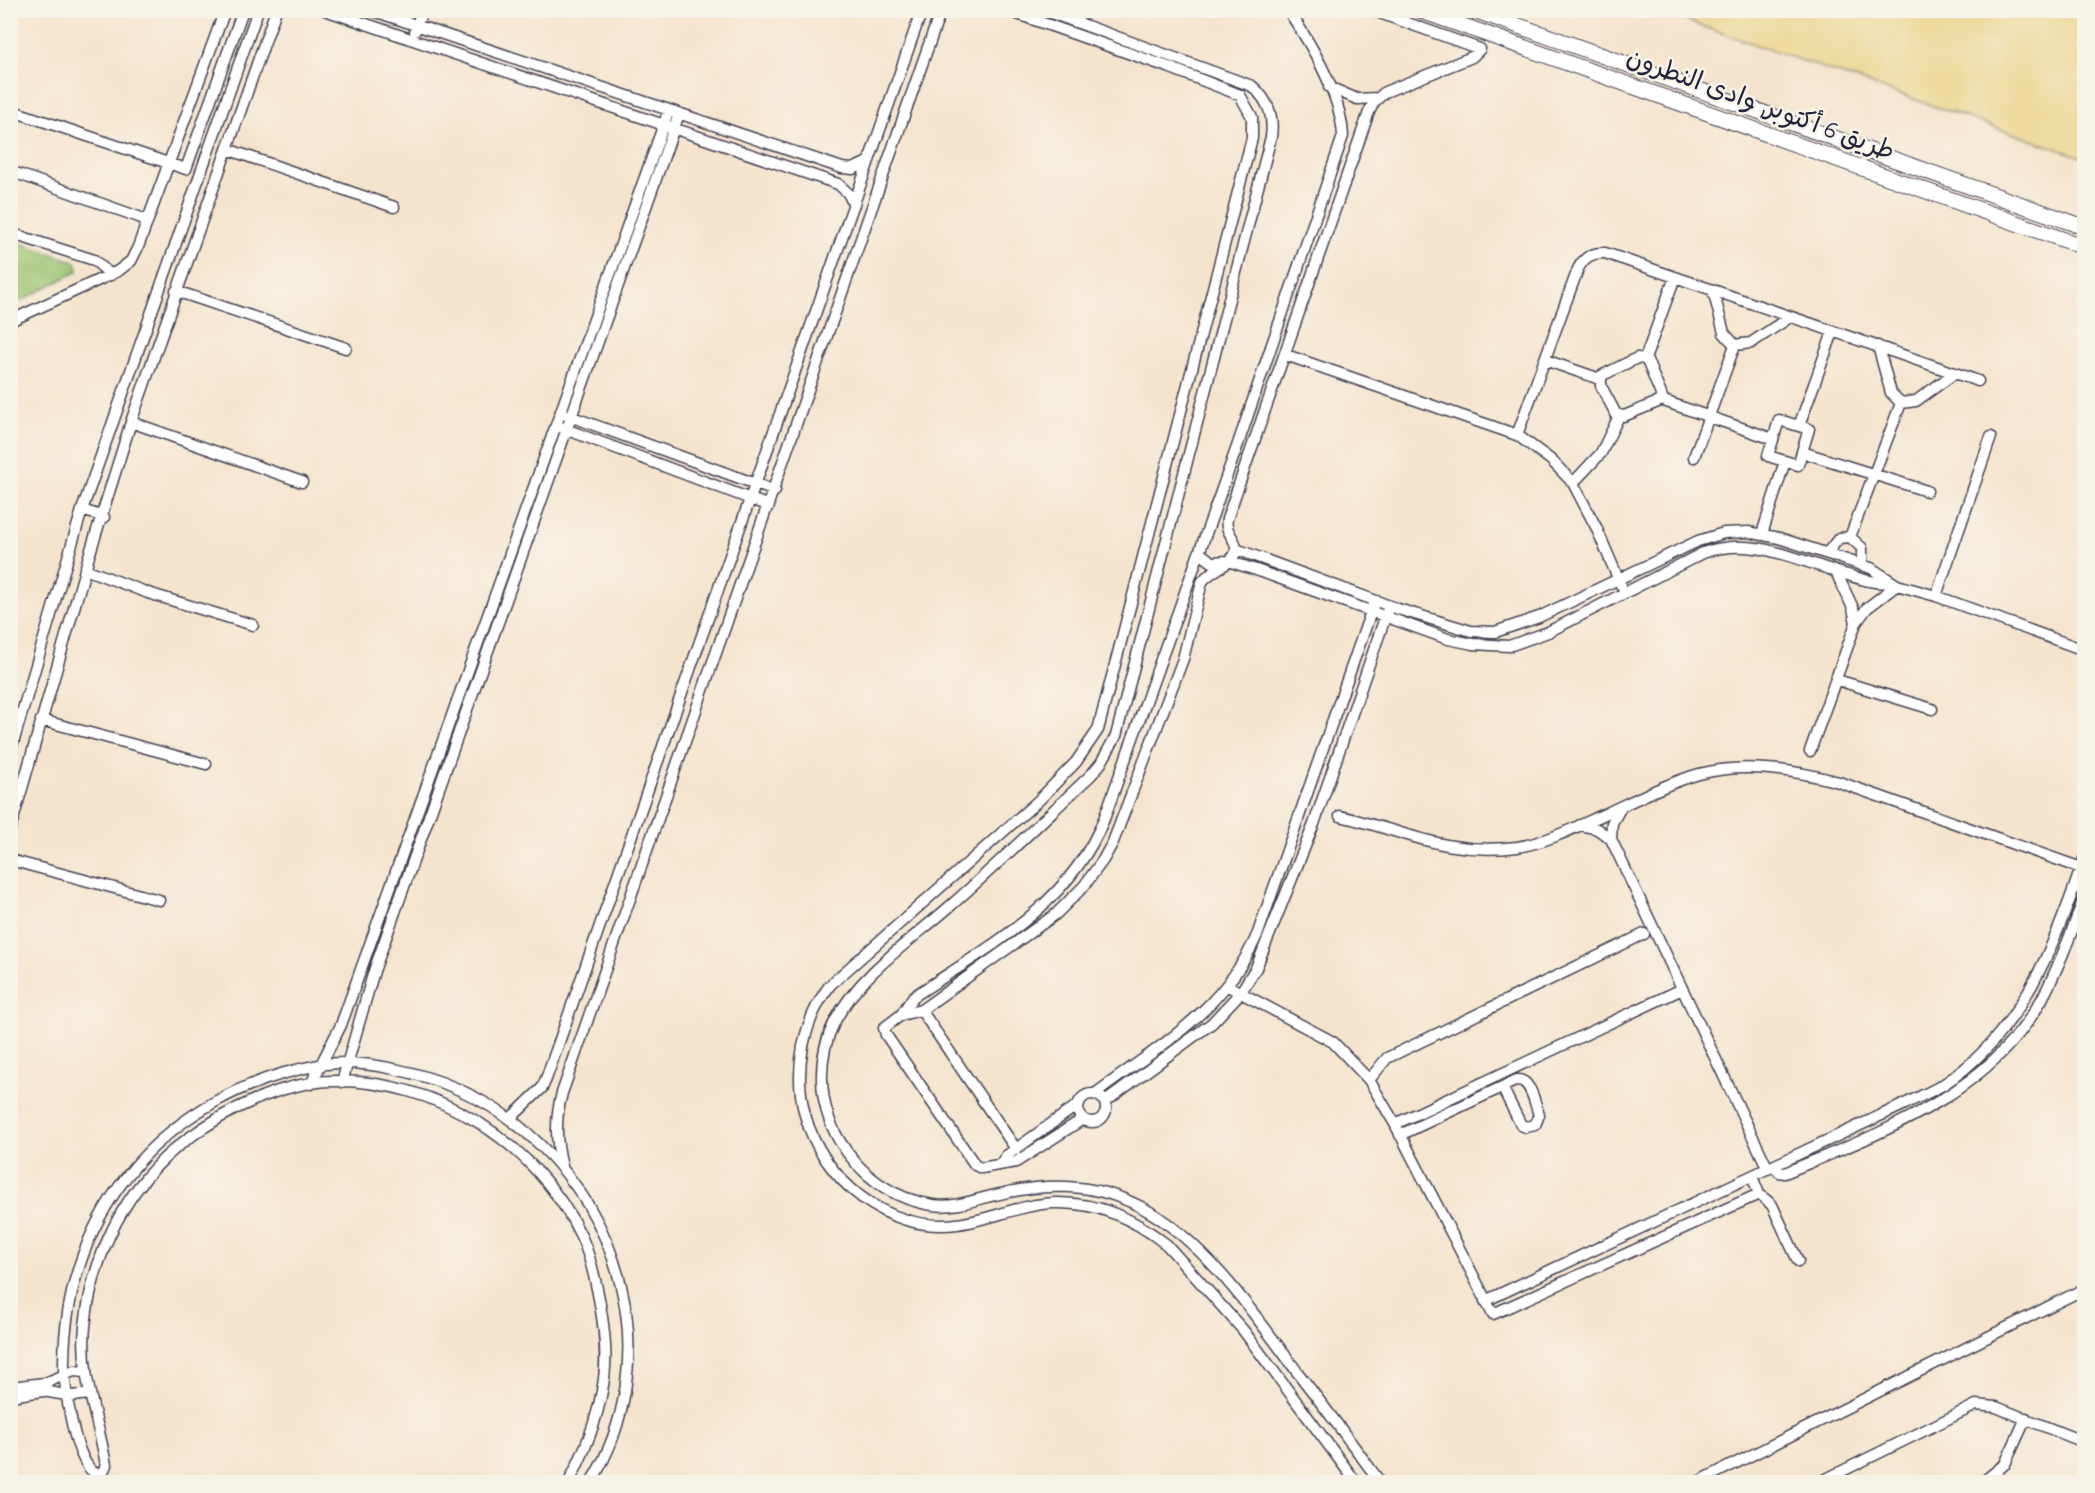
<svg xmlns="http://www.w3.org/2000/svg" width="2095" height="1493" font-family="'Indie Flower','Playpen Sans Arabic',sans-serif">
<rect width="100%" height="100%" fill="#f7f3e8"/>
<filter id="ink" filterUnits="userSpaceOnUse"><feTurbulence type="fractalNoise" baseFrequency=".0167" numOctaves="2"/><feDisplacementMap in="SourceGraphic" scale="12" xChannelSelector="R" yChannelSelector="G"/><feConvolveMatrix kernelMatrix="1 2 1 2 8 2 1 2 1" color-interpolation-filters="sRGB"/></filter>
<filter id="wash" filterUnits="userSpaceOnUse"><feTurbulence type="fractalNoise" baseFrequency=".008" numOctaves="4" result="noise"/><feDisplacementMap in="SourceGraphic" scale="24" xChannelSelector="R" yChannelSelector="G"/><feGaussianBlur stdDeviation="1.35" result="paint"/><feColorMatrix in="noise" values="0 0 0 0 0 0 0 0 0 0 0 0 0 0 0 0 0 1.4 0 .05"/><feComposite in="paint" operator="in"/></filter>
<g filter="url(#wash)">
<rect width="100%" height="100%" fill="#f5e4cd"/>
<!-- green -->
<path fill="#9dc571" stroke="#607456" stroke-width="1.5" d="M11 240 76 262 78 271 11 306Z"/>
<!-- sand -->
<path fill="#eeda9e" stroke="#887e6c" stroke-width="1.5" d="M1658 11H2084V158Z"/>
</g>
<g filter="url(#ink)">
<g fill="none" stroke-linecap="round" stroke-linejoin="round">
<defs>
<path id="street" d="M325 10 838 184 848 193 854 205
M371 10 842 168 853 169 868 162
M1006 10 1168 67 1240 95 1252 117V138L1098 730 1076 762 1039 800 830 985C803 1021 793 1071 805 1115 823 1180 887 1233 957 1224 990 1220 1021 1204 1055 1203 1097 1202 1135 1219 1167 1245L1243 1330 1356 1482
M1043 10 1252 86C1268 100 1274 115 1271 137L1116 736 1101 763 1091 775C1043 820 997 865 948 908 909 942 860 974 835 1021 816 1058 818 1104 839 1140 860 1175 892 1199 933 1205 952 1208 972 1201 991 1196 1042 1183 1092 1181 1141 1207 1203 1239 1257 1317 1298 1373 1326 1409 1353 1445 1380 1482
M415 31 422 10
M1329 87 1357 99 1377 98
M10 110 186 169 243 10
M227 149 394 207
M10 171 147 220
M10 233 94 260 111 275
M1713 290 1724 333 1735 345 1751 343 1790 317
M176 291 346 348
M10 321 118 271 131 261 138 247 225 10
M1878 346 1891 393 1901 403 1916 401 1955 373
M1286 355 1517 435 1551 460 1573 483 1596 527 1621 585
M1637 358 1645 359 1648 363 1662 397 1658 402 1624 416 1616 414 1601 386V376Z
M1645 359 1675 277
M1545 360 1600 379
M1661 400 1773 439
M567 415 775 491
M1779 420 1809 429 1798 465 1768 456Z
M131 422 302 482
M1799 426 1833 332
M560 427 769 506
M1517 435 1578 269C1584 257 1592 252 1605 253L1978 381
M1802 452 1927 491
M1694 457 1735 345
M1573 483 1601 453 1619 416
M82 510 104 517
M1762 534 1785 461
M1850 537 1901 403
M1236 549 1398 609 1471 631 1495 632 1539 617 1698 541 1724 533 1748 532 1779 538 1871 568 1897 585 1936 596 2084 650
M1200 553 1212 562 1228 561 1256 570 1448 639 1473 644 1509 646 1548 632 1703 553C1751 535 1797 560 1844 574 1859 578 1873 584 1889 582
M1827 553 1839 538 1850 537 1862 548V565
M85 569 148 593 253 625
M1836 572 1853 608 1856 623
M1936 596 1991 437
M1837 680 1932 709
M41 720 206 764
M1810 751 1856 623 1867 608 1897 585
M10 753 82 510 258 10
M1621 807 1612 823 1611 839 1768 1169
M1340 816C1405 831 1447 856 1517 847 1549 842 1578 826 1607 813 1637 799 1668 783 1699 774 1744 762 1795 770 1839 782L2084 869
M1580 825 1597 829 1611 839
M10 830 89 556 131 422 276 10
M10 860 159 900
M1228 986 1333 1042 1369 1080 1395 1124 1493 1314 1759 1194
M921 1010 1016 1149
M901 1015 921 1010 1056 914 1084 886 1103 860 1113 842 1183 659 1202 582C1209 570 1235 564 1236 550 1237 538 1224 533 1227 519L1369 112 1374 102 1385 92 1472 57 1480 49 1371 10
M1369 1080 1387 1058 1644 934
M342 1082 374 971 679 114
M311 1084 341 1025 669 110
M1078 1108a14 14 0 1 1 28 0a14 14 0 1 1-28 0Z
M1095 1094C1159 1046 1225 1010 1258 933L1373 606
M1105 1102 1212 1023 1241 992 1256 968 1314 824 1387 612
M510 1119 542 1088 546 1079 922 10
M1083 1119 1016 1162 981 1168 975 1165 886 1035 884 1028 901 1015 913 997C988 947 1069 906 1104 819L1238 444 1343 136C1341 95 1311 44 1288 10
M1395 1124 1682 989
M1400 1135 1517 1080C1531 1079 1535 1104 1539 1115L1535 1125 1526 1127 1521 1125 1502 1087
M562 1165C555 1140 555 1118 562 1093L941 10
M1000 1165 1006 1156 1079 1104
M1775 1166 1779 1172 1785 1173C1880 1133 1989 1095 2042 999 2059 967 2072 932 2084 898
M1752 1176 1759 1194 1772 1205 1798 1261
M1485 1301 1903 1105C1916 1098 1931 1092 1944 1084 2021 1034 2056 943 2084 859
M10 1387 45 1383 74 1371 85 1372
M10 1396 43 1391 72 1396 89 1394
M569 1482C584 1453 596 1424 602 1391 608 1362 605 1333 600 1304 596 1282 591 1257 581 1236 537 1143 435 1078 331 1081 280 1083 226 1110 186 1140 126 1185 93 1253 85 1326 80 1377 98 1417 106 1465L103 1472 97 1474C75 1467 63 1383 64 1361 66 1207 168 1093 319 1065 342 1061 371 1064 394 1069 506 1091 594 1175 621 1286 637 1352 627 1425 591 1482
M1698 1482 2084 1289
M1820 1482 1976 1405 1996 1407 2084 1442
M1983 1482 2005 1464 2026 1418"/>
<path id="secondary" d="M1419 10 2084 247
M1474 10 2084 227"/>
</defs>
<!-- street casing -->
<use href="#street" stroke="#423f51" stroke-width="13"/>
<!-- secondary casing -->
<use href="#secondary" stroke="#423f51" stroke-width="17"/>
<!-- street -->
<use href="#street" stroke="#fff" stroke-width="10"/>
<!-- secondary -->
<use href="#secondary" stroke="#fff" stroke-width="15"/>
</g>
</g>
<g text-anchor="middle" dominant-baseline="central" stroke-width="5" stroke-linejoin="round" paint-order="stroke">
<!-- street labels -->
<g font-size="26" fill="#22223b" stroke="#f7f3e8">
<text transform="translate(1760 106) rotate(20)">طريق 6 أكتوبر, وادى النطرون</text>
</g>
</g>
<!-- margin -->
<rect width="2095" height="1493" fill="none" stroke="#f7f3e8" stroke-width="36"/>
</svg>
